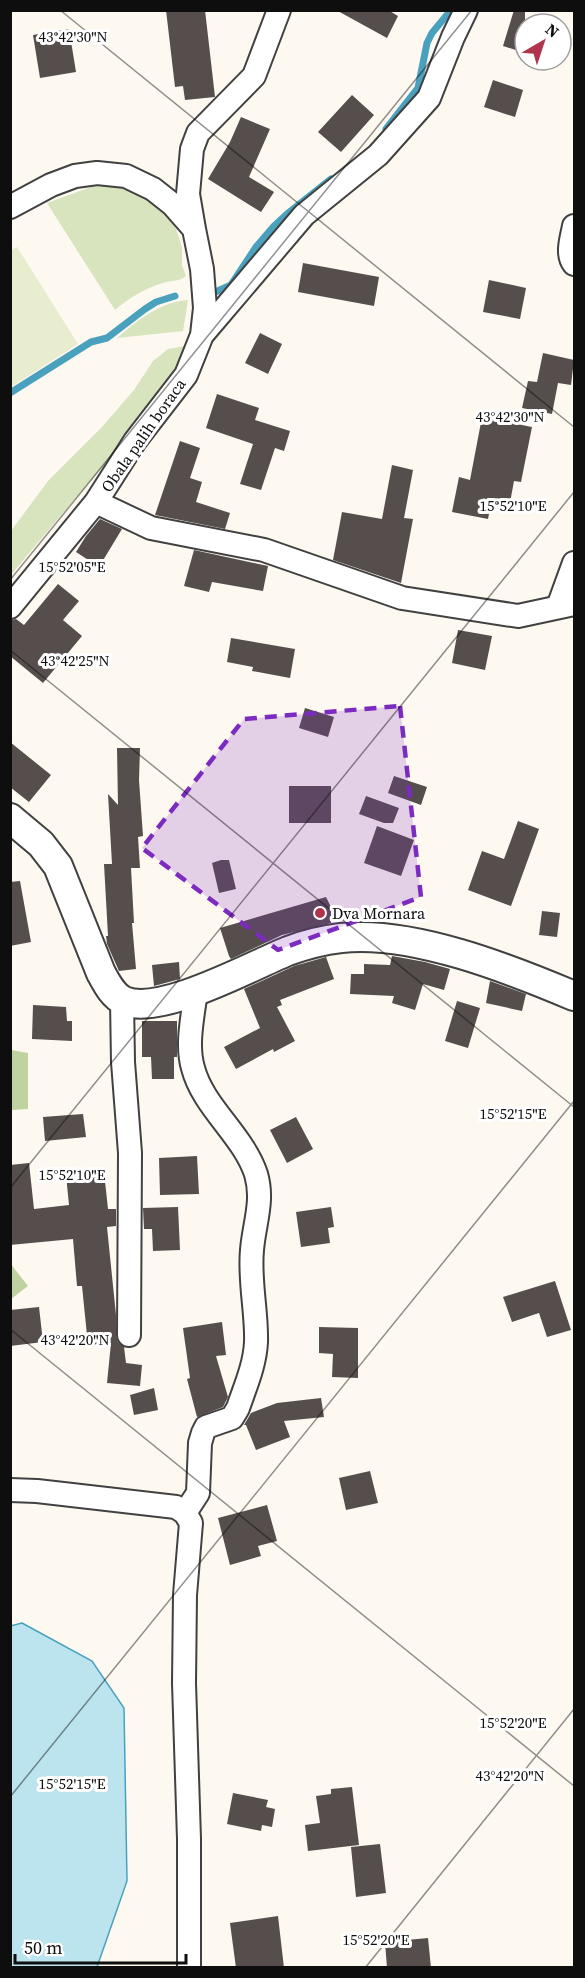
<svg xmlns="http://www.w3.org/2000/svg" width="585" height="1978" font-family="'Source Serif 4',serif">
<rect width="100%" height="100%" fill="#fdf9f1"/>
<!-- green -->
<path fill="#d8e4be" d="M99 184 123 186 158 204 169 217 176 229 182 247V265L186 276C179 282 172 280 163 283 145 288 129 298 115 310L47 203Z
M188 300 183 331 117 338C138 320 160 302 188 300Z
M185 346C174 392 125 441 94 477 66 509 38 542 11 575V531L48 481 101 428 134 390 153 361 168 349Z"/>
<!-- forest -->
<path fill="#bed39f" d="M11 1050 28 1053V1109L11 1110Z
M10 1263 28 1286 11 1299H10Z"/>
<!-- pitch -->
<path fill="#e7edce" d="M17 247 78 344 11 387 10 251Z"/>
<!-- water -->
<path fill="#bbe4ef" stroke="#4aa1be" stroke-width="1.5" d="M22 1623 92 1661 124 1708 127 1881 97 1967H11L10 1626Z"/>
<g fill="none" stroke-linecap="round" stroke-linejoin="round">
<!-- stream -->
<path stroke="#4aa1be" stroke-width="7" d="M386 129 418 88 427 43 432 33 451 10
M211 294 231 285 256 247 274 226 287 214 331 179
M10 393 91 342 107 338 145 309 156 302 175 296"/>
</g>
<!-- building -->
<path fill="#554e4c" d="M166 10H205L215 97 185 100 183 86 175 87Z
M336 10H388L398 16 387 38Z
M514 10H525V53L503 46Z
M69 29 76 72 40 78 33 35Z
M493 80 523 90 515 117 484 107Z
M352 95 374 115 341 152 318 132Z
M241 117 270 129 249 177 274 192 261 212 208 179 230 142Z
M303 263 379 277 374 306 298 292Z
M489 280 526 288 520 319 483 312Z
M260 333 282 344 268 374 245 363Z
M543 353 574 360 571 385 558 383 552 414 522 408 528 381 537 382Z
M217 394 259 408 255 420 290 431 284 451 275 448 261 490 240 484 253 444 206 428Z
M482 417 532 427 521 482 514 481 509 508 491 504 488 519 452 512 459 477 470 480Z
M180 441 200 448 190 478 202 482 196 502 230 513 225 529 155 515Z
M392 465 413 470 404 518 413 519 401 583 333 560 342 512 382 519Z
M100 519 122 529 99 567 76 552 86 536Z
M194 550 268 566 263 591 212 582 209 592 184 586Z
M58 584 79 601 63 620 82 636 43 683 10 656V620L16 619 24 625Z
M458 630 492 636 485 670 452 663Z
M231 638 295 649 290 678 252 671 253 667 227 662Z
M305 708 334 717 328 737 299 728Z
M10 742 51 775 29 802 10 787Z
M117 748H140L139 780 143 836 138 837 140 868H131L134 923H132L136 969 119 971 107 944 106 936H108L104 864H112L108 794 118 805Z
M394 776 427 787 421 805 388 793Z
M289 786H331V823H289Z
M366 796 399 808 393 823H384L359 814Z
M518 821 539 829 511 906 468 890 482 851 504 859Z
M377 826 414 840 401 876 364 863Z
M221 860H229L236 889 219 893 212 863Z
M20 881 31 942 10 946V882Z
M326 897 331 907V923L282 935 231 959 229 956 220 928Z
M542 911 560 913 557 937 539 935Z
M392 956 425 962 450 969 444 990 423 984 415 1010 392 1003 394 996 350 994 351 974H364V964L390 965Z
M326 957 334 979 280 1000 282 1005 277 1007 295 1041 274 1052 273 1049 236 1069 224 1047 260 1028 244 989 294 966Z
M179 962 180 979 154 986 152 965Z
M490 981 526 994 522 1011 486 1003Z
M457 1001 480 1008 468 1048 445 1041Z
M33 1005 66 1007 67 1021H72V1041L32 1039Z
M142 1021H177V1057H174V1079H152L151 1057H142Z
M83 1114 86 1137 45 1141 43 1117Z
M296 1117 313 1149 287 1163 270 1130Z
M197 1156 199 1194 160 1195 159 1158Z
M29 1163 34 1209 69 1205 66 1175 104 1172 108 1209H116V1226L107 1227 116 1315V1336L118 1342 124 1347 126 1363 142 1365 140 1386 107 1383 111 1343 88 1345 82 1286H77L73 1239 10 1245V1165Z
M178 1207 180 1250 153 1251 152 1229H144L143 1208Z
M331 1207 334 1227 328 1228 330 1243 301 1247 296 1212Z
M555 1281 571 1330 547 1337 539 1313 512 1322 503 1297Z
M39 1307 43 1342 10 1346V1310Z
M222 1322 226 1355 216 1356 228 1397 223 1407 197 1417 187 1379 190 1378 183 1328Z
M319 1327 358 1328V1378L332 1377 333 1354 319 1353Z
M154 1388 158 1410 134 1415 130 1395Z
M321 1398 324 1417 284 1421 290 1437 256 1450 246 1425H244L251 1413 277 1403Z
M370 1471 378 1503 346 1510 339 1478Z
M267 1505 277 1541 258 1546 261 1556 230 1565 218 1518Z
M352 1787 359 1845 308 1851 305 1825 320 1823 316 1796 331 1794V1789Z
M233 1793 268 1800 266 1807 275 1809 272 1827 262 1825 261 1831 227 1824Z
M380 1844 386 1893 356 1897 351 1847Z
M278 1916 284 1968H236L230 1923Z
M428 1938 431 1968H387L385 1942Z"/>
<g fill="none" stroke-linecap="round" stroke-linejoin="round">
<defs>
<path id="minor" d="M10 207 51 185 75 176 97 173 126 176 153 189 172 204 194 229 202 269 205 308 202 335 186 375 135 441 96 502 10 607
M574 226C572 237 566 254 574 264
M194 229 188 194 192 149 198 133 254 76 279 10
M202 335 304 215 378 155 429 98 453 37 466 10
M96 502 151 528 264 550 402 598 518 616 574 604
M558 607 574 563
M122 1000 123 1062 130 1153 129 1335
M10 1490 37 1491 176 1507 185 1513
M189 1968V1839L184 1683 185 1595 191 1523 185 1513 198 1493 200 1443 203 1433 206 1427 232 1418 238 1408C245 1387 255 1365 256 1342 257 1312 249 1281 252 1250 254 1224 264 1201 256 1174 243 1135 203 1107 193 1068 186 1045 193 1015 196 991"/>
<path id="tertiary" d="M10 818 41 844 58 866 101 973C107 984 113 996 124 1001 161 1016 251 966 288 951 304 945 324 940 341 938 412 930 510 969 574 996"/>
</defs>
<!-- minor casing -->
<use href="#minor" stroke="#414141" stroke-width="26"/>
<!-- tertiary casing -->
<use href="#tertiary" stroke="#414141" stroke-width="32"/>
<!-- minor -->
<use href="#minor" stroke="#fff" stroke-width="22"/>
<!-- tertiary -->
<use href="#tertiary" stroke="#fff" stroke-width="28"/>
</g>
<!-- marked area -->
<path fill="#7b2cbf" fill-opacity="0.2" stroke="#7b2cbf" stroke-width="4.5" stroke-dasharray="12 8" stroke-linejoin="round" d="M400 706 421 897 278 950 142 848 244 719Z"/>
<!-- ticks -->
<path fill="none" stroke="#0e0e0e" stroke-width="1.5" stroke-opacity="0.45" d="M60 10 574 427M10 580 472 10M10 650 574 1107M10 1188 574 492M10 1329 574 1786M10 1797 574 1101M365 1968 574 1709"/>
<!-- markers -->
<circle fill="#af354d" stroke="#fff" stroke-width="2" cx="320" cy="913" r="6"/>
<g text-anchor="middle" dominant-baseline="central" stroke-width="6" stroke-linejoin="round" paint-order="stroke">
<!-- street labels -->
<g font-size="16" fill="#0e0e0e" stroke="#fff">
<text transform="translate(143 435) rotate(-55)">Obala palih boraca</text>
</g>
<!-- poi labels -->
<g font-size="16" fill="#0e0e0e" stroke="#fff" text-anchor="start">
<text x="332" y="913">Dva Mornara</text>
</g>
</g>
<g font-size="15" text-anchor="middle" fill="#0e0e0e" stroke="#fff" stroke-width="6" stroke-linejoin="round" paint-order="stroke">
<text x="73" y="42">43°42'30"N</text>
<text x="510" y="422">43°42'30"N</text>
<text x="513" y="511">15°52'10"E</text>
<text x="72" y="572">15°52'05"E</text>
<text x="75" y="666">43°42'25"N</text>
<text x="513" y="1119">15°52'15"E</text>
<text x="72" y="1180">15°52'10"E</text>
<text x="75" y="1345">43°42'20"N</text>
<text x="513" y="1728">15°52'20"E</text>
<text x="510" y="1781">43°42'20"N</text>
<text x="72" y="1789">15°52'15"E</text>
<text x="376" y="1945">15°52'20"E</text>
</g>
<!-- border -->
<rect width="585" height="1978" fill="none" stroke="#0e0e0e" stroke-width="24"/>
<!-- north arrow -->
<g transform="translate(543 42) rotate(39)"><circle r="28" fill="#ffffff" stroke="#9f9f9f" stroke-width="1.5"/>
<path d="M0-4.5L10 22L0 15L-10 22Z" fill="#af354d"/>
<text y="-9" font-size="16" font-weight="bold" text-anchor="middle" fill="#0e0e0e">N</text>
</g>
<!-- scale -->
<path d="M15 1954v9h171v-9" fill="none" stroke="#0e0e0e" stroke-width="3"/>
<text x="24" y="1954" font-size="18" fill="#0e0e0e" stroke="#ffffff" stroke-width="4.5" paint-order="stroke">50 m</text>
</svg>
